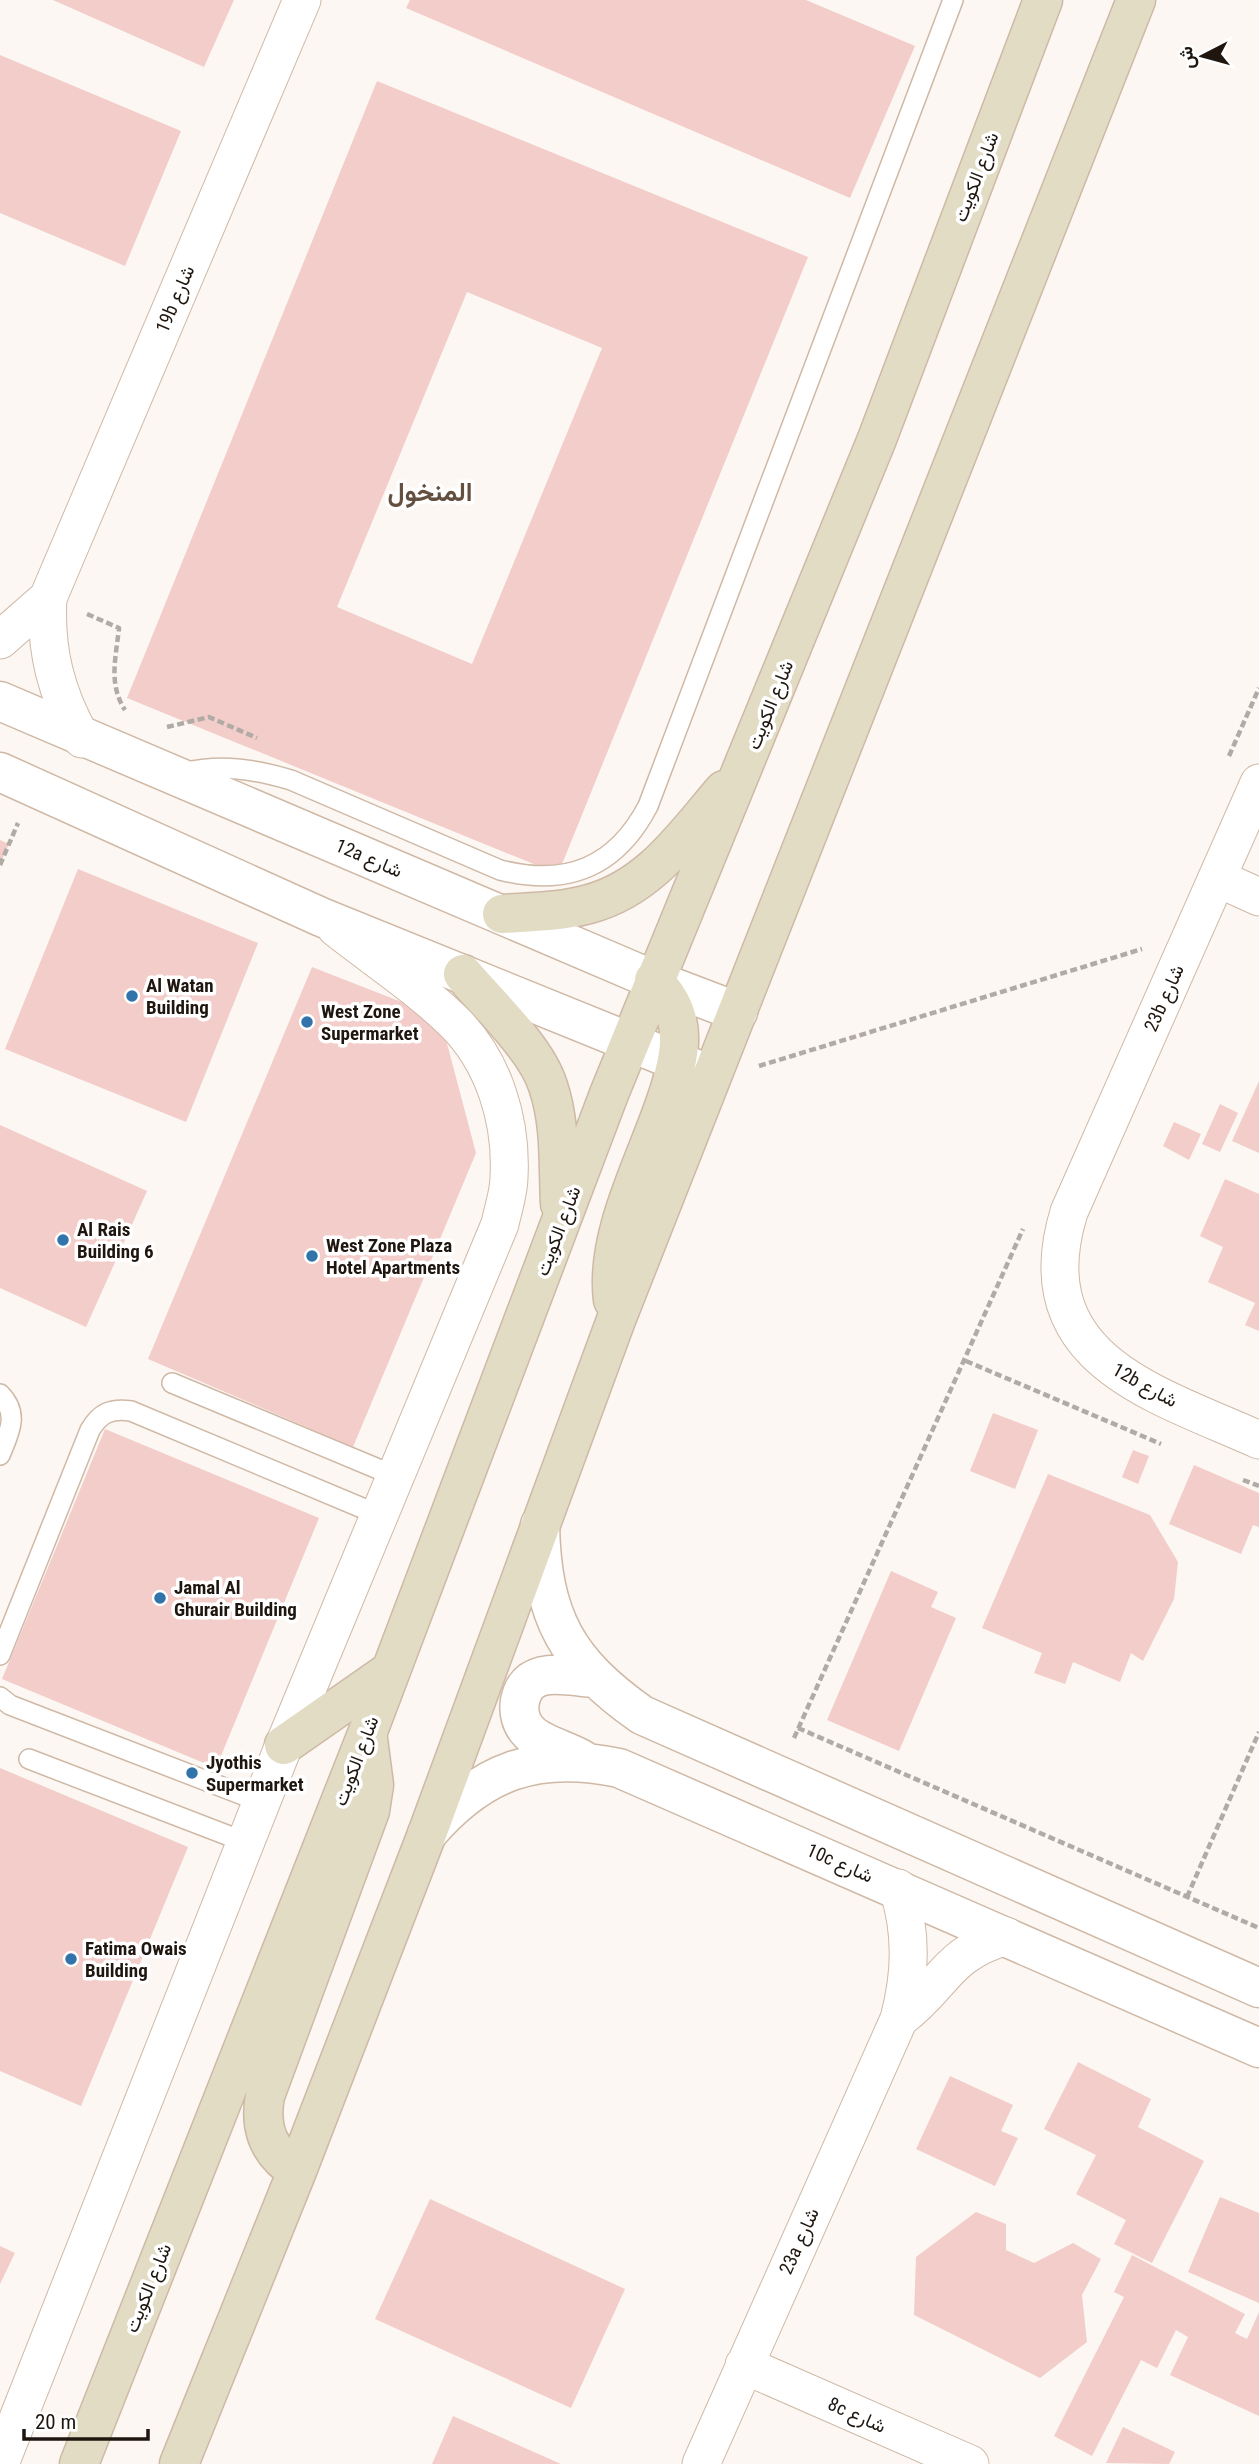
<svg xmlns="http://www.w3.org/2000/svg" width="1259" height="2464" font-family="'Roboto Condensed',Vazirmatn,sans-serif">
<rect width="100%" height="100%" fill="#fcf7f3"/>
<!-- building -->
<path fill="#f3cdc9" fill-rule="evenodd" d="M53 0H234L204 67Z
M410 0H806L915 46 850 198 406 8Z
M0 55 181 131 125 266 0 213Z
M377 81 808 257 558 874 127 698ZM467 292 602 348 472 664 337 607Z
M0 840 9 844 0 864Z
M78 869 258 943 186 1122 5 1049Z
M312 967 440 1017 476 1153 353 1447 148 1359Z
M1259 1081V1153L1232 1141Z
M1220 1104 1238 1113 1220 1152 1202 1144Z
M1174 1122 1201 1134 1189 1160 1163 1146Z
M0 1125 147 1191 86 1327 0 1288Z
M1225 1179 1259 1194V1331L1245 1325 1255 1303 1208 1282 1223 1247 1200 1236Z
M993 1413 1038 1430 1015 1489 970 1471Z
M105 1429 319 1518 216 1768 2 1679Z
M1133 1450 1149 1456 1138 1484 1122 1477Z
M1194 1465 1259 1493V1527L1253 1525 1241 1554 1169 1524Z
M1048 1474 1150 1515 1178 1562 1174 1599 1143 1661 1131 1653 1120 1682 1073 1662 1065 1684 1034 1673 1042 1653 982 1628Z
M891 1571 938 1592 931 1607 956 1618 899 1751 827 1720Z
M0 1768 188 1847 81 2106 0 2071Z
M1078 2062 1151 2099 1138 2127 1204 2161 1152 2263 1114 2244 1126 2220 1076 2194 1096 2155 1044 2129Z
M950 2076 1013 2105 1001 2131 1018 2138 995 2186 916 2149Z
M1220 2197 1259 2213V2303L1188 2272Z
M430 2199 625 2289 571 2408 375 2319Z
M976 2212 1006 2224V2250L1034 2263 1073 2243 1101 2259 1082 2295 1087 2342 1040 2378 914 2315 916 2257Z
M0 2246 15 2253 0 2284Z
M1132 2255 1245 2314 1235 2333 1247 2339 1259 2312V2416L1170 2375 1188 2337 1176 2330 1157 2368 1141 2360 1092 2456 1054 2436 1124 2297 1114 2292Z
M453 2416 561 2464H432Z
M1123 2427 1175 2452 1169 2464 1106 2463Z"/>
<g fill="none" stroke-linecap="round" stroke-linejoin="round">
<defs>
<path id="service" d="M183 773C221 764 254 769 291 780L500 870C567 887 616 867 648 806L953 0
M172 1383 395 1476
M0 1394C20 1414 9 1433 0 1455
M0 1655 90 1430C100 1413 111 1408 131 1411L379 1515
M0 1697 10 1705 261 1802
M29 1759 245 1842"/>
<path id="minor" d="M0 640 48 598
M82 739C56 694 45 650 48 598L302 0
M1259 783 1069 1212C1024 1359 1154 1393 1259 1440
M1217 878 1259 897
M899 2019C945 1985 944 1955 1006 1936
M744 2365 970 2464
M0 2464 284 1745 500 1224C503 1209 509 1193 509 1177 512 1121 494 1061 453 1021 418 987 374 958 336 928
M701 2464 899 2019C911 1973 912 1933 898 1888"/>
<path id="tertiary" d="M0 701 654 980 738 1012
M0 772 321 917 706 1073
M540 1525C542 1618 567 1662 642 1715L1259 1988
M583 1760C567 1750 541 1745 529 1732 521 1724 518 1712 520 1701 528 1663 568 1677 595 1678
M427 1834C482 1770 537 1751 619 1768L1259 2048"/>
<path id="secondary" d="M502 914C531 912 561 912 589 904 650 888 685 835 724 790
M463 974C489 1005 536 1048 548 1086 561 1124 558 1165 560 1204
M613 1300C604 1230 652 1151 671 1085 677 1063 683 1039 676 1016 672 1002 663 991 654 980
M284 1745 390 1671
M297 2171C269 2153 259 2129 265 2096L370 1811 374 1785 368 1739
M79 2464 367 1734 609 1094 877 439 1043 0
M179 2464 297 2171 427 1834 616 1320 1136 0"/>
</defs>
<!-- service casing -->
<use href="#service" stroke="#cfb9a6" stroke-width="22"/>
<!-- minor casing -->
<use href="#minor" stroke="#cfb9a6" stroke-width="39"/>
<!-- tertiary casing -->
<use href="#tertiary" stroke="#cfb9a6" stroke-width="41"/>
<!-- secondary casing -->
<use href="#secondary" stroke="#cfb9a6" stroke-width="41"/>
<!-- path -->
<path stroke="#b1aba6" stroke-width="4.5" stroke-dasharray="7 3.5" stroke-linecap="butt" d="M87 614 119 628C116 657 108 684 125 710
M167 727 209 717 257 738
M1229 756 1259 688
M0 865 18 823
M759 1066 1142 949
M966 1361 1161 1444
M1243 1480 1259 1486
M798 1728 1259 1928
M794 1738 1023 1229
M1187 1897 1259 1732"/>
<!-- service -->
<use href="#service" stroke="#fff" stroke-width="19"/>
<!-- minor -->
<use href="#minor" stroke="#fff" stroke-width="37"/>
<!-- tertiary -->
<use href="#tertiary" stroke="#fff" stroke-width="38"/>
<!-- secondary -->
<use href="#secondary" stroke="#e2dcc4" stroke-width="38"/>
</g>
<!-- markers -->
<g fill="#3274aa" stroke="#fff" stroke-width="2.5">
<circle cx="132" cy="996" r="7"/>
<circle cx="307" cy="1022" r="7"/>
<circle cx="63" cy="1240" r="7"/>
<circle cx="312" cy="1256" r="7"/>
<circle cx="160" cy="1598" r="7"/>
<circle cx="192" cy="1773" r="7"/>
<circle cx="71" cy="1959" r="7"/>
</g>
<g text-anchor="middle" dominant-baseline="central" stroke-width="7" stroke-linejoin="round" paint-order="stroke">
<!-- street labels -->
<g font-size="19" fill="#1e160f" stroke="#fff">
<text transform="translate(976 177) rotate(-69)">شارع الكويت</text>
<text transform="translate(175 299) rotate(-67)">19b شارع</text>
<text transform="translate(770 705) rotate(-68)">شارع الكويت</text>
<text transform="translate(369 858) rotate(23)">12a شارع</text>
<text transform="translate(1164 998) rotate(-66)">23b شارع</text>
<text transform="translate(558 1231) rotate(-69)">شارع الكويت</text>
<text transform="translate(1145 1385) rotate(29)">12b شارع</text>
<text transform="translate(356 1761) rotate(-69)">شارع الكويت</text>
<text transform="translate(840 1863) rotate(24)">10c شارع</text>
<text transform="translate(799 2241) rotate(-66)">23a شارع</text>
<text transform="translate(148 2288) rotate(-68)">شارع الكويت</text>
<text transform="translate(857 2415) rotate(24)">8c شارع</text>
</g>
<!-- poi labels -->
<g font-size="19" font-weight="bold" fill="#1e160f" stroke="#fff" text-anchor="start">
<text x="146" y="985">Al Watan<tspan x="146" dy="22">Building</tspan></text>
<text x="321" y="1011">West Zone<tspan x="321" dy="22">Supermarket</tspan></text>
<text x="77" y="1229">Al Rais<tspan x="77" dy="22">Building 6</tspan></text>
<text x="326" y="1245">West Zone Plaza<tspan x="326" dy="22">Hotel Apartments</tspan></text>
<text x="174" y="1587">Jamal Al<tspan x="174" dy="22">Ghurair Building</tspan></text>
<text x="206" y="1762">Jyothis<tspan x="206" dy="22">Supermarket</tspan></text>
<text x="85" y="1948">Fatima Owais<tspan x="85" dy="22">Building</tspan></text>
</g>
<!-- district labels -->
<g font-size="26" font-weight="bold" fill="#645040" stroke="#fff">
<text x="430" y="492">المنخول</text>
</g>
</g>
<!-- north arrow -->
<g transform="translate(1203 56) rotate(264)" stroke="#ffffff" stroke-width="5" paint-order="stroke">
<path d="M0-5L12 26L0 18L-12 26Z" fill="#1e160f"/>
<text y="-10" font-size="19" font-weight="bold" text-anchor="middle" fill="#1e160f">ش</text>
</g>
<!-- scale -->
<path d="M24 2429v10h124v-10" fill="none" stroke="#1e160f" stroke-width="3.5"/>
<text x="35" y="2429" font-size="21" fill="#1e160f" stroke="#ffffff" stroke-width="5" paint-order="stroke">20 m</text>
</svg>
